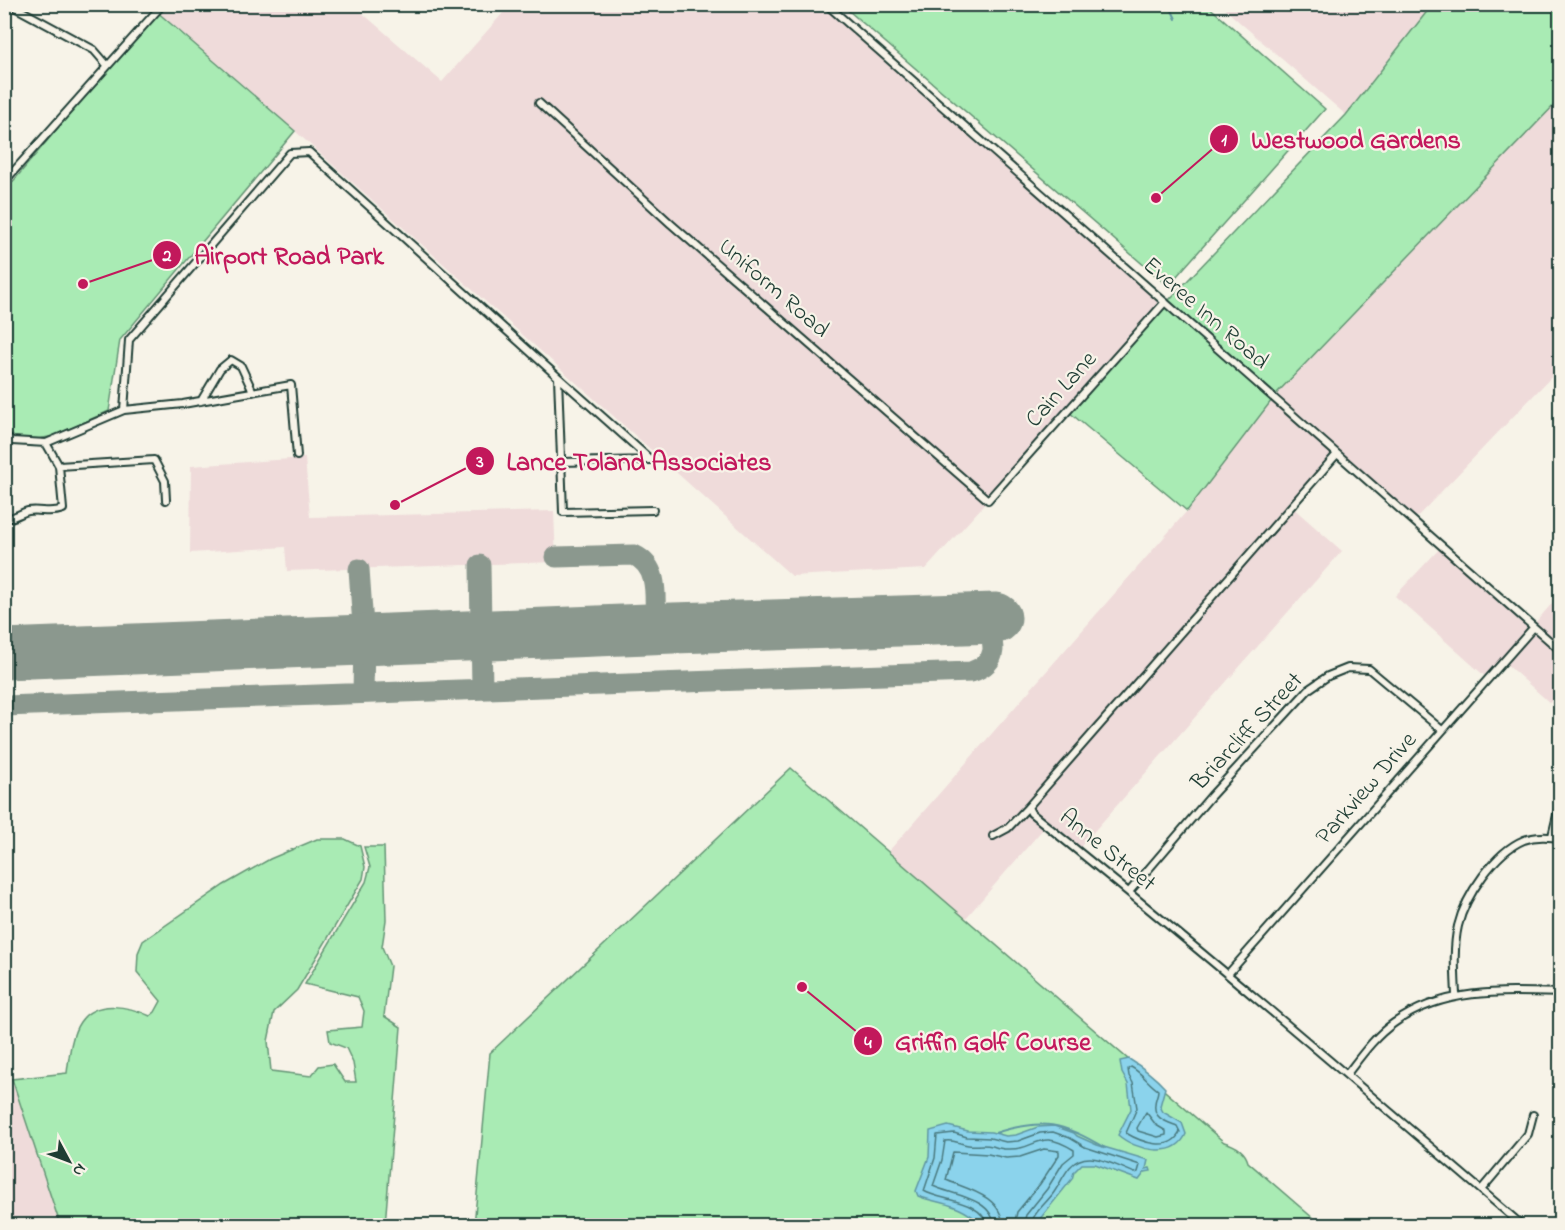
<svg xmlns="http://www.w3.org/2000/svg" width="1565" height="1230" font-family="'Indie Flower',sans-serif">
<rect width="100%" height="100%" fill="#f7f3e8"/>
<filter id="ink" filterUnits="userSpaceOnUse"><feTurbulence type="fractalNoise" baseFrequency=".0167" numOctaves="2"/><feDisplacementMap in="SourceGraphic" scale="12" xChannelSelector="R" yChannelSelector="G"/><feConvolveMatrix kernelMatrix="1 2 1 2 8 2 1 2 1" color-interpolation-filters="sRGB"/></filter>
<g filter="url(#ink)">
<!-- built -->
<path fill="#efdbda" d="M161 4 353 5 442 82 510 5H820L1167 302 926 569 792 576 295 131 156 11Z
M1220 5H1432L1346 115Z
M1560 99V368L1415 519 1299 413 1340 453 1291 506 1342 551 1074 854 1043 829 965 919 888 852 1187 511 1278 393Z
M305 458 310 517 554 511 556 562 287 571 285 547 190 553 191 466Z
M1444 544 1535 623 1560 594V692L1550 703 1505 663 1488 679 1395 596Z
M4 1054 58 1218 56 1225H5Z"/>
<!-- green -->
<path fill="#a9ebb4" stroke="#649474" stroke-width="1.5" d="M842 5H1207L1325 109 1168 286Z
M1432 5H1560V99L1278 392 1187 511 1069 412 1167 302 1346 115Z
M156 11 295 131 120 340 109 411 54 436 22 442 5 434V191Z
M791 768 1224 1142C1235 1145 1245 1150 1248 1162L1321 1225 474 1226 490 1053Z
M317 839H345L360 846 365 867 363 879 297 990 274 1012 268 1041 271 1071 311 1076 319 1066 333 1064 345 1082H356L353 1063 346 1048 330 1042 328 1030 362 1027 364 1011 358 997 305 984 366 882 370 867 364 847H384L386 920 382 947 390 966 384 1016 401 1027 385 1225H56L58 1218 12 1079 67 1073C69 1057 71 1035 80 1022 96 999 129 1006 150 1016L155 1012 161 1001 137 972 138 953 143 941 224 885 270 859Z"/>
<!-- water -->
<path fill="#8bd3ec" stroke="#6097a2" stroke-width="1.5" d="M1129 1059C1142 1067 1155 1077 1165 1088L1160 1106 1163 1112 1182 1123 1186 1134C1175 1160 1135 1150 1118 1135L1131 1109 1128 1084 1122 1073 1120 1061Z
M948 1126 968 1131 991 1132 1006 1136 1016 1135 1038 1127 1054 1126 1074 1133 1077 1136 1097 1145 1148 1160 1146 1169 1150 1168 1151 1171 1145 1172 1139 1180 1095 1164H1082L1074 1172 1072 1179 1035 1225H984C974 1218 967 1211 955 1207 943 1202 930 1201 918 1196L916 1191 929 1157 930 1131Z"/>
<g fill="none" stroke-linecap="round" stroke-linejoin="round">
<!-- shore -->
<path stroke="#4a797e" stroke-width="1.5" d="M1131 1067C1142 1073 1148 1083 1158 1090 1158 1095 1155 1099 1155 1104 1153 1119 1167 1122 1177 1126L1180 1132C1170 1153 1141 1142 1126 1133L1137 1108 1133 1083 1129 1076 1128 1069Z
M1146 1112 1156 1125 1166 1131V1135L1158 1137 1138 1131 1137 1128Z
M987 1226C983 1200 940 1201 924 1191L935 1158 937 1135 954 1133 967 1137 990 1138 1006 1142 1018 1141 1040 1133 1053 1132 1070 1138 1085 1147 1140 1165 1138 1172 1135 1173C1115 1166 1088 1147 1070 1167 1063 1175 1059 1186 1052 1195 1045 1204 1032 1214 1031 1226
M994 1226C993 1198 952 1195 933 1186L942 1160 945 1141C953 1139 960 1144 968 1145 976 1146 984 1144 992 1146 996 1147 1001 1149 1006 1149 1038 1151 1037 1127 1074 1150V1154L1063 1163 1047 1189 1026 1215 1023 1226
M1003 1226C1002 1196 967 1189 946 1180L953 1152 988 1154 1006 1158 1020 1157 1044 1149 1059 1151V1155L1040 1184 1017 1212 1014 1226"/>
<!-- stream -->
<path stroke="#6097a2" stroke-width="2" d="M1169 4 1176 19
M995 1133C1043 1118 1062 1122 1105 1148"/>
<!-- taxiway -->
<path stroke="#8b988e" stroke-width="21" d="M556 557 634 555C662 568 654 602 655 629
M480 565 482 689
M359 569 364 640 363 693
M4 706 971 672C1001 662 995 642 984 619"/>
<!-- runway -->
<path stroke="#8b988e" stroke-width="51" d="M4 654 673 628 996 618"/>
<defs>
<path id="minor" d="M9 4 94 50 107 65
M826 4 1560 650
M539 103 671 224 988 500 1165 302
M4 182 163 4
M558 377 651 460 561 462
M201 401 220 369 231 360 241 366 253 392
M124 410 183 404 291 385 297 456
M4 434 12 441 46 443 124 410 129 340 290 153 309 152 558 377 563 512 653 510
M59 466 154 460 165 481 166 500
M4 519C17 518 19 513 28 511 40 509 50 514 63 509L59 466 46 443
M1028 807 1031 813C1198 947 1360 1086 1523 1226
M993 836 1008 828 1028 807 1337 454
M1552 836 1560 803
M1129 892 1211 796 1309 689 1328 676 1348 668 1369 669 1442 730
M1228 974 1533 628
M1456 995C1455 973 1453 948 1458 926 1465 896 1495 852 1524 840 1535 836 1550 836 1560 839
M1347 1074C1361 1056 1375 1036 1394 1023 1443 988 1503 991 1560 993
M1481 1190 1528 1134 1533 1115"/>
</defs>
<!-- minor casing -->
<use href="#minor" stroke="#1f3d34" stroke-width="10"/>
<!-- minor -->
<use href="#minor" stroke="#f7f3e8" stroke-width="6"/>
<!-- rail -->
<path stroke="#1f3d34" stroke-width="2" d="M1559 4 1560 13"/>
</g>
</g>
<g text-anchor="middle" dominant-baseline="central" stroke-width="4.5" stroke-linejoin="round" paint-order="stroke">
<!-- street labels -->
<g font-size="24" fill="#1f3d34" stroke="#f7f3e8">
<text transform="translate(773 289) rotate(41)">Uniform Road</text>
<text transform="translate(1205 314) rotate(41)">Everee Inn Road</text>
<text transform="translate(1062 390) rotate(-48)">Cain Lane</text>
<text transform="translate(1248 732) rotate(-47)">Briarcliff Street</text>
<text transform="translate(1367 789) rotate(-49)">Parkview Drive</text>
<text transform="translate(1107 851) rotate(39)">Anne Street</text>
</g>
</g>
<!-- callouts -->
<path fill="none" stroke="#c2185b" stroke-width="2" d="M1156 198L1224 139M83 284L167 255M395 505L480 461M802 987L868 1041"/>
<g fill="#c2185b" stroke="#f7f3e8" stroke-width="2">
<circle cx="1156" cy="198" r="6"/>
<circle cx="83" cy="284" r="6"/>
<circle cx="395" cy="505" r="6"/>
<circle cx="802" cy="987" r="6"/>
<circle cx="1224" cy="139" r="15"/>
<circle cx="167" cy="255" r="15"/>
<circle cx="480" cy="461" r="15"/>
<circle cx="868" cy="1041" r="15"/>
</g>
<g font-size="18" text-anchor="middle" font-weight="bold" fill="#fff">
<text x="1224" y="145">1</text>
<text x="167" y="261">2</text>
<text x="480" y="467">3</text>
<text x="868" y="1048">4</text>
</g>
<g font-size="26" text-anchor="middle" font-weight="bold" fill="#c2185b" stroke="#f7f3e8" stroke-width="4.5" stroke-linejoin="round" paint-order="stroke">
<text x="1356" y="148">Westwood Gardens</text>
<text x="289" y="264">Airport Road Park</text>
<text x="639" y="470">Lance Toland Associates</text>
<text x="993" y="1050">Griffin Golf Course</text>
</g>
<!-- margin -->
<rect width="1565" height="1230" fill="none" stroke="#f7f3e8" stroke-width="24"/>
<rect x="12" y="12" width="1541" height="1206" fill="none" stroke="#1f3d34" stroke-width="2" filter="url(#ink)"/>
<!-- north arrow -->
<g transform="translate(69 1161) rotate(131)" stroke="#f7f3e8" stroke-width="4.5" paint-order="stroke">
<path d="M0-4.5L10 22L0 15L-10 22Z" fill="#1f3d34"/>
<text y="-9" font-size="16" font-weight="bold" text-anchor="middle" fill="#1f3d34">N</text>
</g>
</svg>
